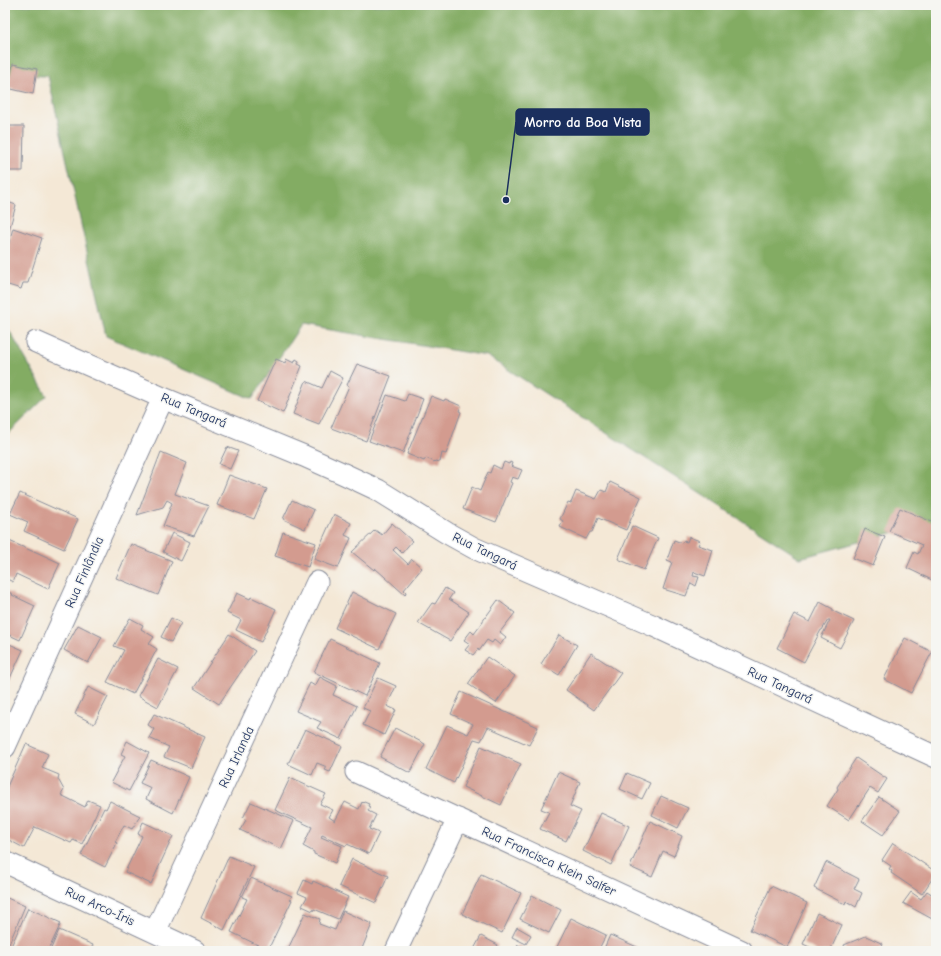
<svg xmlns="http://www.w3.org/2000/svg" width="941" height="956" font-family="'Comic Neue',sans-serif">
<rect width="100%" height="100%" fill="#f6f6f2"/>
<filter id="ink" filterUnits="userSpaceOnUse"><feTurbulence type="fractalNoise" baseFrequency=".025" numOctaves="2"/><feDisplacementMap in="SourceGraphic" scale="8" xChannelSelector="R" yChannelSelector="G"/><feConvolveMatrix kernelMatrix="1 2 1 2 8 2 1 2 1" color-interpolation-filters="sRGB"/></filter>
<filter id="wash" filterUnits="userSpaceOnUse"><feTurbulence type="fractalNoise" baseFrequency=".012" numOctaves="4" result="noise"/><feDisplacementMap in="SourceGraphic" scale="16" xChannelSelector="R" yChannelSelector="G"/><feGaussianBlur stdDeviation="0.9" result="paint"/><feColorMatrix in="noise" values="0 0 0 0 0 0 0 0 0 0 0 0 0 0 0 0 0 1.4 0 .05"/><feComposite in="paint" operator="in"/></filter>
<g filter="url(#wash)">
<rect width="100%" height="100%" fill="#f4e8d6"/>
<!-- forest -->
<path fill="#83ac64" stroke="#4f6e61" d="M5 5H936V521L800 558 487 356 301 325 252 399 106 336 48 76 5 75Z
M5 323 47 396 5 437Z"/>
<g id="blocks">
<!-- building -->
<path fill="#d39b8f" d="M13 64 37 69 33 94 7 88Z
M5 126H24L23 171H5Z
M5 201 16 205 5 245Z
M13 228 42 238 28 283H23L21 289 5 284V257Z
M276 359 285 363 286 359 294 363 296 359 299 361 298 364 302 366 283 413 257 401Z
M357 364 391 376 366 441 331 428 349 386 347 385Z
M330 371 343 378 319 424 293 414 306 381 322 388Z
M408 394 423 399 403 453 369 441 387 395 405 401Z
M431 396 444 401 445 399 461 406 459 411 461 412 446 454 442 453 440 462 435 461 434 462 426 458 424 461 407 454Z
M227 447 238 451 230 469 219 464Z
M161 452 187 463 175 494 209 506 194 536 163 526 172 503 167 500 163 507 137 515Z
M504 462 509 464 510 462 512 463 511 466 522 470 518 479 512 477 510 482 512 483 496 522 463 509 472 487 480 491 488 472 490 473 493 465 501 469Z
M229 475 267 489 254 519 217 505Z
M610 482 641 497 626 530 598 518 592 532H590L586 539 560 527 563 521 560 519 568 502 571 503 576 491 596 499 601 490 606 492Z
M20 493 78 519 64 549 24 531 28 522 10 514Z
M292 500 314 510 305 529 283 519Z
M900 508 932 522 933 520 936 521V582L907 568 914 552 918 554 922 545 889 531Z
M334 514 351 523 345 535 351 538 338 568 314 559Z
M392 523 412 541 402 553 396 547 393 550 408 564 412 559 422 568 404 590 406 592 405 595 375 568 374 570 352 552 375 530 382 535Z
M632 526 658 538 644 570 618 559Z
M865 529 885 537 873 566 853 558Z
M283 532 316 543 308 567 275 556Z
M172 533 190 542 181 561 163 552Z
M689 537 700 541 698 545 713 550 705 576 694 572 693 576 699 577 696 586 691 583 686 596 663 589 672 562 667 560 674 540 682 543 683 541 687 542Z
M7 540 34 552V551L60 563 48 589 16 574 13 582 5 578V544Z
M131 544 172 561 158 595 116 578Z
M445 588 453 593 449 599 469 612 450 641 418 623 432 603 435 604Z
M5 591 13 594 12 595 35 606 20 640 5 633Z
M352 592 396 614 379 649 335 628Z
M237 593 250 599 251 597 276 609 261 642 236 630 241 620 227 613Z
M498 600 515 613 500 632 506 637 500 645 494 640 492 643 487 640 479 651 478 649 473 655 465 650 470 644 464 640 471 631 474 634 483 622H482Z
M820 602 833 609V611L854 621 840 648 821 638 830 620H828L822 630H821L804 662 777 648 794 614 810 622Z
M130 618 143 625 141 629 154 637 149 644 157 649 133 694 107 682 124 650 114 646Z
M171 618 181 623 171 642 161 637Z
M78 625 102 637 88 663 64 650Z
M229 634 255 651 219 704 194 688Z
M559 635 577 645 559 675 541 664Z
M905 638 932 652 911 693 884 679Z
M330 639 380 663 365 696 314 672Z
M5 642 23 650 5 689Z
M591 653 621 673 594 710 566 690Z
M487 657 515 676 496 703 468 684Z
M158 659 178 669 158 707 138 696Z
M320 677 337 686 333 695 357 706 341 739 317 728 321 722 296 711 310 683 315 686Z
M378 678 396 686 387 706 396 710 384 735 363 725 370 711 363 708Z
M88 687 108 697 94 724 75 714Z
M461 692 538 727 529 745 488 727 481 741 474 739 454 783 426 769 447 725 468 734 473 724 451 714Z
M154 714 205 737 191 768 164 757 169 747 149 738 154 729 148 725Z
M395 728 425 744 410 773 380 757Z
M305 729 342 746 330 772 325 770 327 767 317 763 312 775 288 764Z
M127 741 149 753 129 791 111 782 125 756 121 754Z
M26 744 48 754 42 768 59 775 58 779 64 790 61 795 85 807 88 800 100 805 82 844 73 840 71 843 35 827 24 848 5 838V791Z
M481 746 521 764 501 805 463 787Z
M856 758 887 779 878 793 870 788 849 820 827 806 838 789 837 787Z
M151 760 189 777 173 813 146 799 151 788 140 783Z
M558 772 580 782 570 806 581 811 566 841 540 829 549 812 541 809Z
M627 773 650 783 642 799 620 789Z
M290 778 326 794 320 804 333 810 329 817 335 821 345 802 359 809 362 802 363 803 364 802 369 804 368 806 370 807 368 811 376 815 369 829 379 833 369 854 347 844 346 846 322 835 321 837 342 846 335 863 314 854V852L303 846 312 827 275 810Z
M661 796 688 808 678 828 652 815Z
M879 797 900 811 883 835 862 821Z
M110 801 140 816 132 829 124 825 115 842 117 843 105 867 81 855 104 808 106 809Z
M251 802 294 821 281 849 240 830 246 820 243 818Z
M601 813 629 826 611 865 583 851Z
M650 821 682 836 674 856 663 851 652 877 630 867Z
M143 822 173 836 151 884 125 872 142 836 138 834Z
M893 843 936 872V873L922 894 891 873 892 871 889 869 891 866 882 860Z
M229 856 254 867 224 930 201 918Z
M352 859 388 876 376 903 339 886Z
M826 862 859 879 854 889 862 893 856 907 846 901 845 904 814 888Z
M481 874 521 893 502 933 462 914Z
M251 878 292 896 290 899 292 900 268 950 231 932 247 899 242 897Z
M304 880 312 884 313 881 348 897 338 919 314 909 313 911 302 906 307 897 298 893Z
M771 886 807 903 787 947 750 930Z
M927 891 936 897V917L934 920 903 903 911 892 921 899Z
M532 895 561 910 549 933 520 919Z
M5 897 25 906 6 951H5Z
M28 908 61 923 48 951H9Z
M343 911 372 924 361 951H287L305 913 320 919 319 924 335 930Z
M817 913 842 925 830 951H815L816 950 803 944Z
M571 918 606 935 598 951H555Z
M517 927 531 935 526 944 512 937Z
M59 930 93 945 90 951H50Z
M610 935 646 951H603Z
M481 936 498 945 494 951H473Z
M866 936 883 944 880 951H846L844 945Z
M518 945 530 951H515Z"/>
</g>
</g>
<g filter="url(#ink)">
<use href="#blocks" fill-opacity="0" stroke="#888c9a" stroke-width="1"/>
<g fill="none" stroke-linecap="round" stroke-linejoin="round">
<defs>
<path id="street" d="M36 342 163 398 304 456 344 474 378 490 447 533 474 548 654 626 936 757
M5 747 163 398
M356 772 742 951
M5 862 195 951
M155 932 317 582
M396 951 458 819"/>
</defs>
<!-- street casing -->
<use href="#street" stroke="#888c9a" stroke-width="23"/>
<!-- street -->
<use href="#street" stroke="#fff" stroke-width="21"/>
</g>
</g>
<g text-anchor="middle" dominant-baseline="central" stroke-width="3" stroke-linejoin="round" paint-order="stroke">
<!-- street labels -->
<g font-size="13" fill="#1b2f5e" stroke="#f6f6f2">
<text transform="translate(194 410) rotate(23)">Rua Tangará</text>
<text transform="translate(485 551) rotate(26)">Rua Tangará</text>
<text transform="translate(84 572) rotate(-66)">Rua Finlândia</text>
<text transform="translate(780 685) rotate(25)">Rua Tangará</text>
<text transform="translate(236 757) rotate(-65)">Rua Irlanda</text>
<text transform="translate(549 861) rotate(25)">Rua Francisca Klein Salfer</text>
<text transform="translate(100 906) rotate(25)">Rua Arco-Íris</text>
</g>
</g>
<!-- callouts -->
<path fill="none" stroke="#1b2f5e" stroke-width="1.5" d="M506 200L516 122"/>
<circle fill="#1b2f5e" stroke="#f6f6f2" stroke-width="1.5" cx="506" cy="200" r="4"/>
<rect fill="#1b2f5e" stroke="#1b2f5e" stroke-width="1.5" x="516" y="109" width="133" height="26" rx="4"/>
<g font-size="14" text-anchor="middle" font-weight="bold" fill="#fff">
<text x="583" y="127">Morro da Boa Vista</text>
</g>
<!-- margin -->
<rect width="941" height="956" fill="none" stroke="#f6f6f2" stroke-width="20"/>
</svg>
